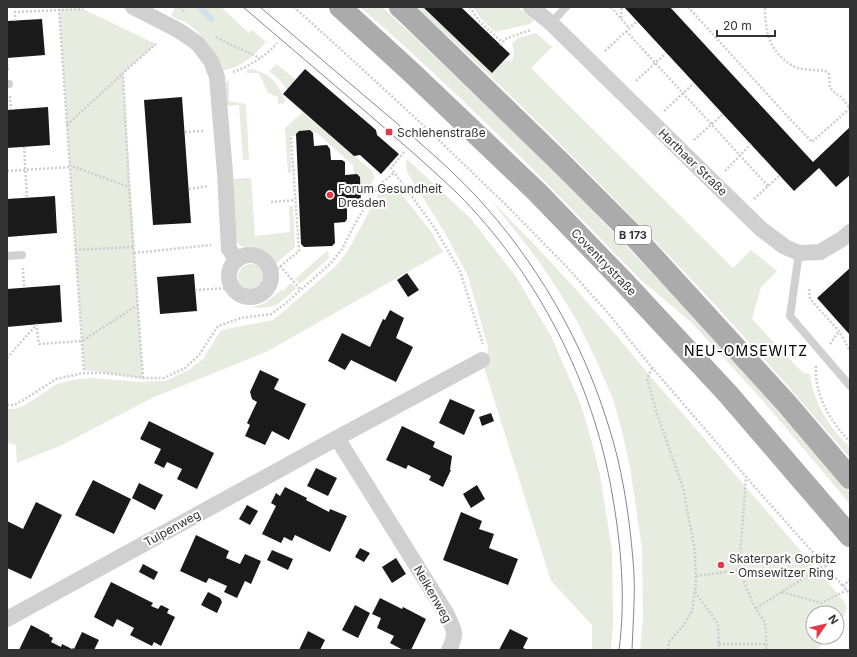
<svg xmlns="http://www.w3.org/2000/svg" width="857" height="657" font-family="Inter,sans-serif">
<rect width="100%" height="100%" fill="#fff"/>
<!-- green -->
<path fill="#e6ecdf" d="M175 7H221L249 33 252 30 266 42C258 51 249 60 239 65 234 68 228 69 223 71 215 52 204 34 185 22 180 20 175 18 171 16Z
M360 7H382L409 32 527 145 591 209 696 319 850 492V504L764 402 692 323 641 280 518 154 457 95 399 41Z
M417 7H423L492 73 505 60 512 62 514 51 512 43 518 38 536 33 552 47 531 68 733 268 751 250 777 271 761 287 752 319 798 368 804 373 810 374C813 402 830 429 850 447V458C801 401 753 345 702 291 633 217 563 145 490 76 466 53 441 30 417 7Z
M473 7H518L534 20 530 24 495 32 482 20Z
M59 9H83L156 44 123 73 143 378 84 370Z
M277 64 296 80 287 90 280 80 269 71Z
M251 69C271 74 277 82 285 100L284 103 278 104V97L268 93 259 73H247V70Z
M229 80V101L246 104 249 160H243L239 105 226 106 225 83Z
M303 112 373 172 374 178 369 188 361 187 360 177 357 174H354L353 165 316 132 313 133 310 130 299 131 296 134V136H290L291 173H288L285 128Z
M407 159 471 219 515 275 551 336 581 405 591 439 600 475 612 550 613 625 611 650H592V625L551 581 484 367 487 363 488 347 468 276 445 233 407 172 406 164Z
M251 178 255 236 290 232 289 206H293L295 247 276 264C272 258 268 253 262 251 251 246 242 252 236 240L231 179Z
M387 184 394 185 430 230 443 252 266 352 152 398 62 445 17 463 16 445 7 442V409H15L25 405 57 384 72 380 91 378 140 382 165 381 187 371 203 359 221 330 273 320 284 311 337 265 347 252 382 188Z
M491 200 535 245 570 283 612 330 645 370 844 601 847 609 842 620 837 628V613H813V637H831L816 650H640L643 618 642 549 630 467 622 431 613 399 596 360 578 323 560 293 538 260Z
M328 250 329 258 300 284 295 279Z
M238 277a13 13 0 1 1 26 0a13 13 0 1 1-26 0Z
M291 283 296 288C281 302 274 311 252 307L265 303 281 290 283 291Z"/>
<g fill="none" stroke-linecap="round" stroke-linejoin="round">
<!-- stream -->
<path stroke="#cfe2ee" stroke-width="6" d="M200 7 211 19"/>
</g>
<!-- building -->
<path fill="#1a1a1a" d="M423 7H461L510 54 492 73Z
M624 7H670L813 162 850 127V175L836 187 819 168 794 191Z
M42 19 45 55 7 58V21Z
M305 69 376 130 377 135 399 154 381 174 360 155 354 156 283 94Z
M182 97 191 223 153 225 144 100Z
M48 107 50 145 7 148V110Z
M310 130 313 133 314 146 327 145 330 149 331 160H342L345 162V175L357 174 360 177 361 203 359 206 347 207V219L345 222 334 223 335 243 332 246 304 247 301 244 296 134 299 131Z
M55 196 57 233 7 237V199Z
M850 268V335L817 298Z
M407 273 419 290 408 297 397 280Z
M194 274 197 311 160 314 157 277Z
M60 285 62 322 7 327V289Z
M390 310 404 318 396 338 413 347 396 382 351 360 345 370 328 361 342 333 370 347 383 319 385 320Z
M260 370 279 379 274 389 306 404 289 440 272 431 265 445 245 436 250 425 247 423 257 402 252 399 250 392Z
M450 399 475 410 464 435 439 423Z
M491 413 494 421 482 426 479 417Z
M149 421 214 453 197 489 177 479 182 469 167 462 164 468 154 463 161 449 140 439Z
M402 426 435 442 433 447 452 456 450 470H451L443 487 429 480 431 476 408 465 406 469 386 460Z
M316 468 337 478 328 496 307 486Z
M93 480 131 499 114 534 75 515Z
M139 483 163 495 155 510 132 498Z
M477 485 485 499 471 508 463 494Z
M285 487 307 498 306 500 329 512 330 509 347 516 330 552 295 535 292 541 284 537 281 543 262 534 276 506 271 503 276 493 280 496Z
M36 502 62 515 31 579 7 568V521L23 529Z
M247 505 258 511 250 525 239 519Z
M461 512 482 521 479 529 494 534 489 548 518 559 508 585 443 560Z
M196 535 229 551 226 558 240 564 245 554 261 561 251 584 245 581 237 598 224 592 227 586 209 578 206 583 180 571Z
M360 548 370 553 364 562 355 557Z
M272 550 293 559 288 570 267 560Z
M396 558 406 574 392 583 382 567Z
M143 564 158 572 154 580 139 572Z
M111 582 153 603 151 606 158 609 161 605 169 609 167 613 175 617 161 646 154 642 152 646 130 635 134 628 117 619 113 627 94 617Z
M208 592 220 598 222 602 217 613 201 605Z
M380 598 402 609 403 607 426 619 411 650H403L390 643 394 636 377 628 381 618 372 614Z
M355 605 370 613 358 638 342 630Z
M31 625 50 635 49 636 53 638 51 642 61 647 62 644 72 649 73 648 74 649 82 632 99 640 94 650H19Z
M510 629 528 638 523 648 528 650H499Z
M308 631 325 640 320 650H299Z"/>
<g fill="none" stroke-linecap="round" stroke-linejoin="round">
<!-- path -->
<path stroke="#cdcdcd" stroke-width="2.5" stroke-dasharray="2 2" stroke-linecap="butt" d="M180 7 185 13
M294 7 347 55 424 126 505 204 566 266 608 313 649 364 760 493 843 586
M470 7 479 21 502 42
M611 7 629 28
M688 7 789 118 812 142 850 108 841 97 835 93 830 88 829 74 825 71C816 70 806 70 798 68 787 65 774 51 770 41 766 31 765 18 765 7
M59 9 84 373
M621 18 622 7
M15 21V12L83 9
M626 31 768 186
M216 37 227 43 260 58
M500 45 507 38 531 30
M605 51 637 21
M7 60 8 71
M233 72C250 66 266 56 277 43
M636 81 666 53
M10 96 11 110
M664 111 694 83
M67 125 123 73
M185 132 204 131
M694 140 723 114
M24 147 27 198
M404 152 391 168 434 227 460 271 483 344
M69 165 129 187
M7 171 70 167
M725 171 751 144
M189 189 208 186
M754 199 779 176
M271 202 295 200
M75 250 134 247
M134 253 211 245
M280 266 301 290
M23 268 24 287
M271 274 299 251 291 137
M809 289 810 299 839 331 850 351
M195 290 228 288
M36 324 39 344 82 341 138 305
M830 344 839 331
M7 358 36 325
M816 366C814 395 831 422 850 442
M652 368 647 379 657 414 683 488 695 551 696 583 692 611 683 626 669 642 668 650
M143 378 129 187 123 73 156 44
M7 405H14L25 399 56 379 84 373H106L143 378H164L185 368 199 355 218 326 241 318 271 314 285 304 331 263 342 249 357 220 378 186 395 172
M739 570 755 608 765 622 767 650
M696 576 739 570 746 477
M850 579 843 586 850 594
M695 592 718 624 719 650
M782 592 821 603 847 590
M756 608 825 565
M719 644H766"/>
<!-- service -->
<path stroke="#d0d0d0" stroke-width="8" d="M551 23 566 7
M7 84H9
M799 253 790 316 850 386
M7 256 22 255"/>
<!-- minor -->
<path stroke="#d0d0d0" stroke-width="16" d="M133 7 178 30 194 41 198 44 211 61 217 77 225 173 229 249 237 260
M531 7 551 23 761 229 785 247 799 253 820 252 842 239 850 232
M229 276a21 21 0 1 1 42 0a21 21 0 1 1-42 0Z
M337 438 446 613C454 630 458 632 449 650
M7 619 337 438 482 360"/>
<!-- primary -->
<path stroke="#ababab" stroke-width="22" d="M340 7 411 72 537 192 622 280 728 394 850 536
M400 7 414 20 561 163 632 234 787 404 850 478"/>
<!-- tram -->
<path stroke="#888" stroke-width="1" d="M243 7C284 42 325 77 366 112 397 139 428 165 457 193 537 273 593 382 612 493 621 544 626 598 619 650
M260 7C300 41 340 75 380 109 413 137 446 164 476 196 535 260 581 338 607 421 622 466 629 513 633 560 636 590 633 620 632 650"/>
</g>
<!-- markers -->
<g fill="#e63946" stroke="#fff" stroke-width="1.5">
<rect x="385" y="128" width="8" height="8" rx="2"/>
<circle cx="330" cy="195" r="4"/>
<circle cx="721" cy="565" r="4"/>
</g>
<g text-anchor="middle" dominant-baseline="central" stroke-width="4" stroke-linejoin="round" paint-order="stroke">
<!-- shield labels -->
<rect fill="#fff" stroke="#707070" stroke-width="1" x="615" y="226" width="36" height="18" rx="3"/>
<g font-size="11" font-weight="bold" fill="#333">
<text x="633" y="235">B 173</text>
</g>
<!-- poi labels -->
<g font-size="12" fill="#333" stroke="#fff" text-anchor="start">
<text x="397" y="132">Schlehenstraße</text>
<text x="338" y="188">Forum Gesundheit<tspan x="338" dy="14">Dresden</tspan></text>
<text x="729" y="558">Skaterpark Gorbitz<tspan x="729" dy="14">- Omsewitzer Ring</tspan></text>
</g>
<!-- street labels -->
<g font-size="12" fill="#333" stroke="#fff">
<text transform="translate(693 162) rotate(44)">Harthaer Straße</text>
<text transform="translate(604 262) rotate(46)">Coventrystraße</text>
<text transform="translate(172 528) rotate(-29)">Tulpenweg</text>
<text transform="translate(433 594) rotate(60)">Nelkenweg</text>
</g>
<!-- quarter labels -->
<g font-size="14" letter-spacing="1" fill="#000" stroke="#fff">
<text x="746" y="350">NEU-OMSEWITZ</text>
</g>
</g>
<!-- border -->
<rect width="857" height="657" fill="none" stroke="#333333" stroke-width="16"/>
<!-- north arrow -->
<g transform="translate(825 625) rotate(56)"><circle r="19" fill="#ffffff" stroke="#adadad"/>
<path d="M0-3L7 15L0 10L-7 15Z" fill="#e63946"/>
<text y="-6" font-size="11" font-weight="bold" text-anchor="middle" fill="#333333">N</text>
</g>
<!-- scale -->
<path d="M717 30v6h58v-6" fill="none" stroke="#333333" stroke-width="2"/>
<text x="723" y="30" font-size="12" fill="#333333" stroke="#ffffff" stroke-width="3" paint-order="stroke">20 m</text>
</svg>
